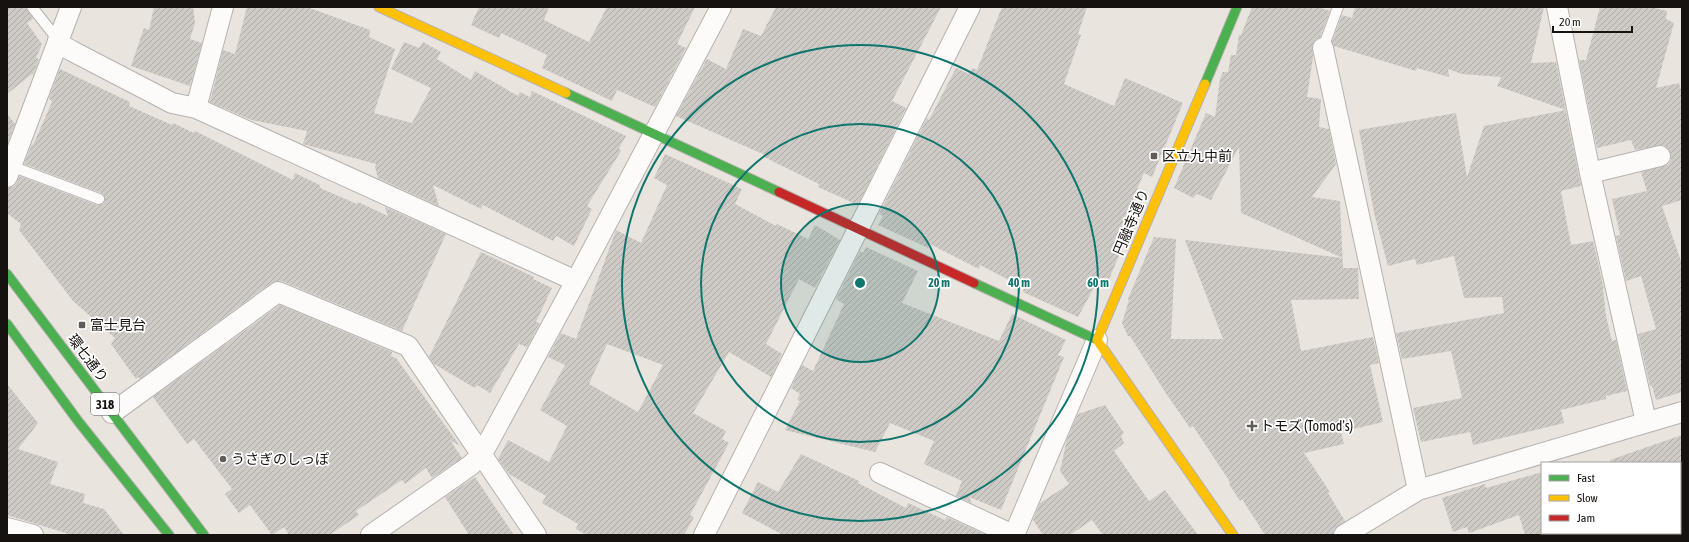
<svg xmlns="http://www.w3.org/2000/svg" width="1689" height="542" font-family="'Asap Condensed','Noto Sans JP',sans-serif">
<defs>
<pattern id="building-hatch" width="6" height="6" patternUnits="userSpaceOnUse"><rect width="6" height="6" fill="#cecac6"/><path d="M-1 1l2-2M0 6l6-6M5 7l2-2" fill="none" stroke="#b0aca9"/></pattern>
</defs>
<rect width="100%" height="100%" fill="#eae4df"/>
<!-- building -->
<path fill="url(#building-hatch)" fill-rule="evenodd" d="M7 7H26L33 19 27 23 42 44 36 58 39 59 33 75 32 74 7 94Z
M154 7H193L195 23 190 39 202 43 190 86 131 66 144 28 149 30Z
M247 7H307L370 30 369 37 395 49 374 113 412 123 431 88 391 69 404 42 419 48 423 42 441 52 437 59 471 80 475 71 518 96 520 92 530 97 532 91 626 136 619 148 621 151 587 206 592 209 574 246 556 236 553 241 483 205 481 209 433 185 439 206 378 178 375 167 376 164 303 144 307 131 251 120 210 102 223 50 235 54Z
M479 7H549L544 20 589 42 607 7H695L677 44 686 48 655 107 617 90 612 101 542 68 547 55 501 33 499 38 471 25Z
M776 7H941L892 101 906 108 858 205 818 187 819 184 764 157 765 155 676 116 707 59 726 69 743 29 761 36Z
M1002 7H1087L1078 34 1081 35 1064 84 1114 106 1125 78 1183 103 1152 177 1144 173 1138 187 1119 233 1128 234 1105 289 1096 284 1078 317 1023 292 1024 288 980 265 979 269 930 244 928 248 878 225 883 216 879 214 927 118 929 120 956 68 969 74 972 68 977 70Z
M1252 7H1318L1330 11 1320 37 1315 40 1312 45 1313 57 1307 97 1321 99 1319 127 1329 129 1336 164 1312 197 1340 201 1343 268H1358L1359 299 1291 300 1301 351 1373 337 1379 363 1370 365 1383 422 1341 432 1344 444 1304 453 1330 492 1328 493 1345 521 1334 529 1333 535H1265L1242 499 1240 501 1229 484 1230 482 1193 426 1190 428 1165 392 1130 336H1128L1122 323 1129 300 1128 299 1154 237 1176 239 1171 339H1223L1185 240 1343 258 1241 213 1239 147 1211 200 1197 194 1193 198 1174 188 1206 113 1215 117 1220 79 1223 72H1228L1231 55H1236L1239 35H1241Z
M1355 7H1544L1531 63 1556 62 1581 186 1561 191 1571 245 1593 241 1604 289H1603L1606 316 1612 341 1616 340 1627 391 1606 396V399L1561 410 1564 423 1473 445 1470 432 1421 442 1413 408 1462 398 1451 351 1402 359 1396 333 1504 313 1502 297 1464 298 1454 256 1417 265 1415 259 1388 266 1374 213 1359 130 1456 113 1467 177 1484 126 1566 110 1497 86 1501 77 1462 74 1448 69 1449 77 1417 68 1416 71 1334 46 1332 42 1342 15 1352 18Z
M1600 7H1651L1667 11 1666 19 1674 23 1656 88 1679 83 1682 93V200L1662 206 1682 264V392L1656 400 1652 386H1650L1638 334 1656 329 1641 276 1626 281 1616 236 1620 235 1612 199 1647 191 1641 172 1668 165 1671 160V154L1668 148 1663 145 1635 150 1631 140 1597 148 1579 60H1586Z
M60 69 130 102 129 106 172 125 173 123 194 133 195 131 293 180 295 173 320 185V188L357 204 358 202 388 216 385 207 446 234 402 331 282 281H276L271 283 140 379 138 377 136 379 111 344 115 338 73 301 19 230 21 224 7 213V188L15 186 20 176 97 205 103 204 105 201 104 195 101 193 24 164 32 144 33 145 52 102 49 98Z
M7 114 15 124 7 144Z
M665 154 742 189 735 204 776 226 777 224 808 239 815 225 840 240 815 288 799 279 766 344 782 354 771 377 729 352 693 413 726 431 722 439 729 443 690 515 694 517 684 535H587L576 529 578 524 542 503 546 496 509 474 498 459 508 440 549 462 567 426 540 410 565 365 548 357 561 333 576 339 616 230 641 243 667 185 654 178ZM607 344 663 365 638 412 589 384Z
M866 247 918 271 902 303 999 341 1012 314 1066 340 1058 355 1064 357 1001 510 969 497 972 503 956 496 962 481 924 464 934 441 890 423 875 452 785 430 800 401 797 399 800 394 791 388 802 365 813 371 844 304 836 299 860 251 863 253Z
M481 252 534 277 533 279 552 288 536 322 540 323 527 347 519 344 490 393 477 385 475 388 434 364 429 357Z
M280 305 392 352 391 356 396 358 460 446 450 440 462 458 432 478 426 468 405 484 402 480 356 511 359 515 329 535H289L284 527 272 535 250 505 239 513 225 494 232 489 194 439 187 444 153 397Z
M7 384 38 423 18 449 58 462 50 484 85 494 83 503 104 509 124 535H72L7 515Z
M1105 405 1124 433 1121 436 1124 443 1114 451 1149 501 1165 490 1198 535H1103L1092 520 1070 535H1043L1033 520 1040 503 1069 484 1060 471 1067 439 1078 414Z
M1682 435V463H1611L1610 460Z
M801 454 859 481 858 483 906 508 908 503 945 520 947 517 986 535H783L742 513 758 482 778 492Z
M1542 472V535H1525L1519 515 1469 533 1467 527 1453 532 1442 498 1485 484 1486 488Z
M475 477 493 504 514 535H469L445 497Z"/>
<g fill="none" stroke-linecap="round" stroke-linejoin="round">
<defs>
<path id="lane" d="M32 7 58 40
M1323 48 1338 7
M11 166 99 199"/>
<path id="street" d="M1557 7 1590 173 1646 422
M58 40 63 46 72 51 172 103 196 108 576 281
M1323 48 1418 490
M196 108 223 7
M1590 173 1660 156
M7 177 71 7
M112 413 278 292 408 346 536 535
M880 473 1013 535
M7 528 33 535
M1582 533 1583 535
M371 535 471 465 482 454 576 281 721 7
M704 535 970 7
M1014 535 1097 340
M1344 535 1418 490 1682 412"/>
<path id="fast" d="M1205 84 1237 7
M566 93 779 192
M7 274 204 535
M974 283 1097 340
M7 324 78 421 169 535"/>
<path id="slow" d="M379 7 566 93
M1097 340 1205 84
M1097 340 1233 535"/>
<path id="jam" d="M779 192 974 283"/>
</defs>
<!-- lane casing -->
<use href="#lane" stroke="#b6b2af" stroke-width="12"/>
<!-- street casing -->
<use href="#street" stroke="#b6b2af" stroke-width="22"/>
<!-- fast casing -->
<use href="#fast" stroke="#b6b2af" stroke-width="11"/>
<!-- slow casing -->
<use href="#slow" stroke="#b6b2af" stroke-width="11"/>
<!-- jam casing -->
<use href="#jam" stroke="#b6b2af" stroke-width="11"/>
<!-- lane -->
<use href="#lane" stroke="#fcfbfa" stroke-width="10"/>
<!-- street -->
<use href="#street" stroke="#fcfbfa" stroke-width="20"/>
<!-- fast -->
<use href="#fast" stroke="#4caf50" stroke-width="9"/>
<!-- slow -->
<use href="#slow" stroke="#ffc107" stroke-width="9"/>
<!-- jam -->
<use href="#jam" stroke="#c62828" stroke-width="9"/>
</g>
<!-- distance rings -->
<circle cx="860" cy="283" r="79" fill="#0f766e" fill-opacity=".12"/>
<g fill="none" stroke="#0f766e" stroke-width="2">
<circle cx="860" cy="283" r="79"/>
<circle cx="860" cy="283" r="159"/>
<circle cx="860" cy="283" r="238"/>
</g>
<!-- markers -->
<g fill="#605c58" stroke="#fff" stroke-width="1.5">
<rect x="1150" y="152" width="8" height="8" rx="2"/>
<rect x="78" y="321" width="8" height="8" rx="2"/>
<path d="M1250 420h4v4h4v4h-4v4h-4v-4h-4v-4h4z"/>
<circle cx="223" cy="459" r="4"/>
</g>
<g text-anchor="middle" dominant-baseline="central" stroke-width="3.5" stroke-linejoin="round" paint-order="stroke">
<!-- shield labels -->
<rect fill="#fff" stroke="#5c5957" stroke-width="1" x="91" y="393" width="28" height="22" rx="3"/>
<g font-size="13" font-weight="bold" fill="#16120f">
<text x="105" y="404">318</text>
</g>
<!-- poi labels -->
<g font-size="14" fill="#16120f" stroke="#fff" text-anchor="start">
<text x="1162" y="156">区立九中前</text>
<text x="90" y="325">富士見台</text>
<text x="1260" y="426">トモズ (Tomod's)</text>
<text x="231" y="459">うさぎのしっぽ</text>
</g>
<!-- street labels -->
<g font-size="14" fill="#16120f" stroke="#fff">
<text transform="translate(1131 222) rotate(-67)">円融寺通り</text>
<text transform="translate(88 358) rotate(53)">環七通り</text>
</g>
</g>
<circle cx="860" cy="283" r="6" fill="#0f766e" stroke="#fff" stroke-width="2"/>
<g font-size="12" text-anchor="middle" font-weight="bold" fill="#0f766e" stroke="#fff" stroke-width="3.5" stroke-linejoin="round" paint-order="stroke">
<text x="939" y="287">20 m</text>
<text x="1019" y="287">40 m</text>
<text x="1098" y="287">60 m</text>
</g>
<!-- border -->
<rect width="1689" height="542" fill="none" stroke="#16120f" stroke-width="16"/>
<!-- legend -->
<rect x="1541" y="462" width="140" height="72" fill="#ffffff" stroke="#a2a09f"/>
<rect x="1549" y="475" width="20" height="6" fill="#4caf50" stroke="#a2a09f"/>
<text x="1577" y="482" font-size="12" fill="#16120f">Fast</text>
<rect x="1549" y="495" width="20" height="6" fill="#ffc107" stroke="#a2a09f"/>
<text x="1577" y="502" font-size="12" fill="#16120f">Slow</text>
<rect x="1549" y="515" width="20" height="6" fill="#c62828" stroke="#a2a09f"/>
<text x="1577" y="522" font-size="12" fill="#16120f">Jam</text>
<!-- scale -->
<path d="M1553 26v6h79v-6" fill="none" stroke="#16120f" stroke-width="2"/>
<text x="1559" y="26" font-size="12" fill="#16120f" stroke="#ffffff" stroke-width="3" paint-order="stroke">20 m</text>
</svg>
